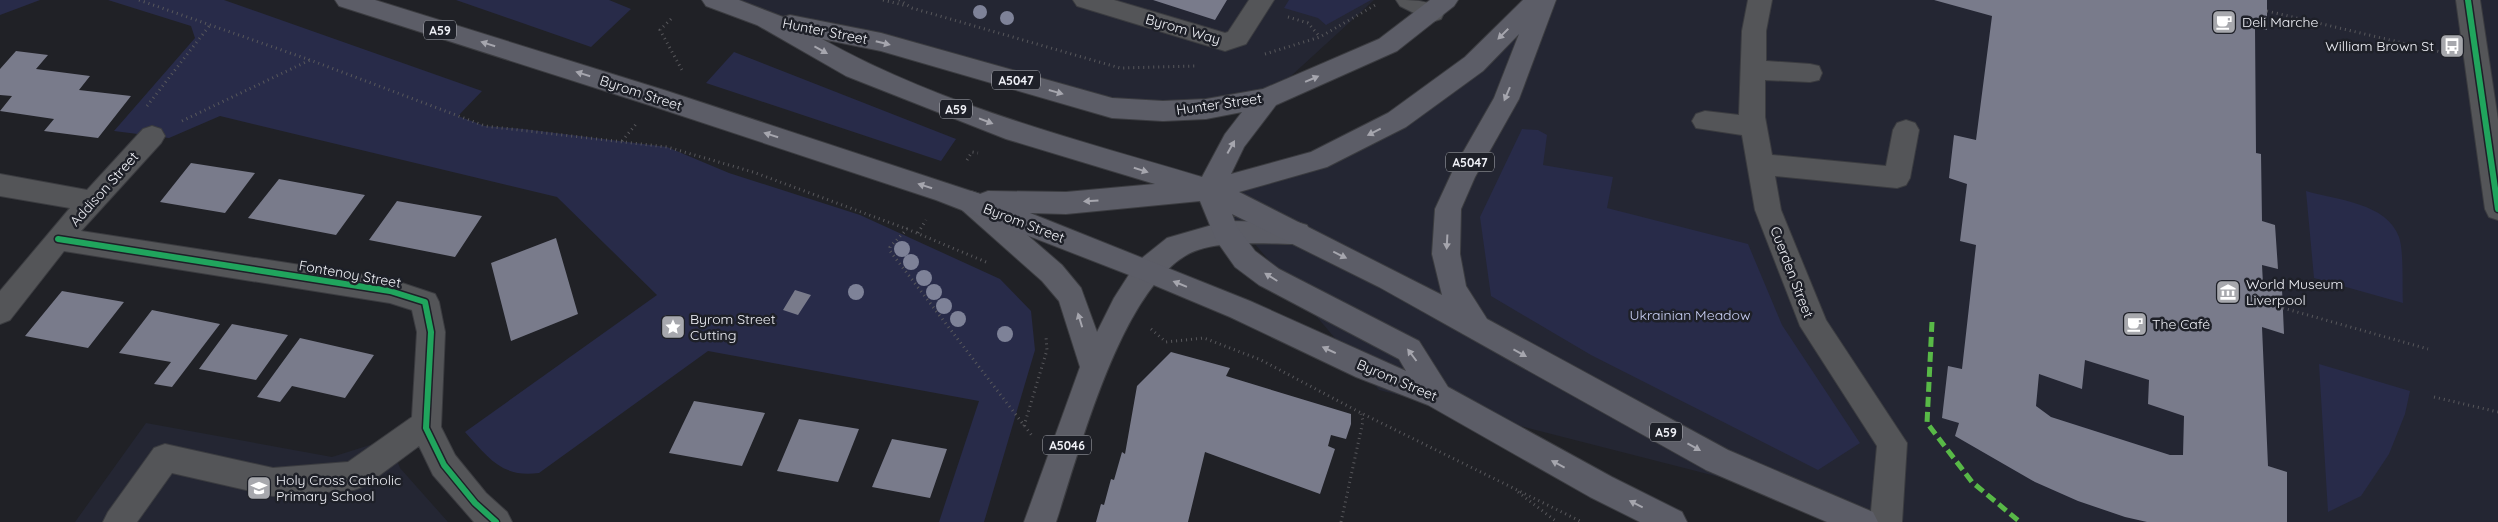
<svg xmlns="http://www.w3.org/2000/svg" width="2498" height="522" font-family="Quicksand,sans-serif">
<rect width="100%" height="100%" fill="#202126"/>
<!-- built -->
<path fill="#242633" d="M714 0H1374L1267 98 1163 111Z
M1538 0H2498V522H1895L1379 390 1209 190 1397 120Z
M146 423 332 457 389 439 400 468 448 522H75Z"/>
<!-- green -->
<path fill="#282b49" d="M0 0H40L0 15Z
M108 0H224L482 91 458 116 485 126 523 129 667 147 729 173 860 215 1000 279 1031 311 1035 350 984 522H939L979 401 708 351 539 473C501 478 488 457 465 432L657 295 557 197 220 116 169 138 114 131 195 38 191 26Z
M456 0H609L631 9 591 47Z
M1289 0H1371L1326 25 1318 18 1284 8Z
M734 52 956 139 941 161 706 83Z
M1522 129 1538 130 1547 135 1543 165 1613 177 1607 208 1748 244 1782 325 1860 443 1818 470 1591 355 1491 296 1480 217Z
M2306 191C2337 200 2387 203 2399 237 2404 251 2402 287 2403 303L2314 278Z
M2319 364 2410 391 2405 414 2389 454 2361 496 2328 512Z"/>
<!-- building -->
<path fill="#797b8b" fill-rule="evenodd" d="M1153 0H1227L1215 20Z
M1934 0H2267V30L2255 27 2256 153 2261 154 2262 221 2275 225 2278 269 2262 265 2263 284 2282 289 2284 334 2262 327 2268 466 2287 472V522H2147L2125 517 2078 501 2035 482 1955 436 1959 423 1942 418 1948 366 1962 369 1976 245 1960 241 1967 184 1949 178 1954 135 1976 140 1992 16ZM2085 360 2149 380 2148 404 2184 416 2183 455H2170L2051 417 2036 406 2039 374 2082 389Z
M16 51 48 55 36 69 90 76 79 90 131 96 98 138 44 131 54 119 0 111 12 96 0 95V69Z
M191 163 255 173 225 213 160 202Z
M279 179 365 195 336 235 248 218Z
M397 201 482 216 455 257 369 240Z
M556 238 578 314 511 341 491 263Z
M795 290 811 295 798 315 783 310Z
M62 291 124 302 88 348 25 336Z
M152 310 220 324 172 387 154 384 171 362 119 353Z
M232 324 288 335 256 380 199 369Z
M300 338 374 355 345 398 292 386 280 402 257 397Z
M1171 352 1230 368 1226 376 1351 414V424L1346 439 1331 435 1328 446 1335 449 1320 494 1205 452 1188 522H1096L1101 504 1104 505 1111 479 1114 480 1122 452 1125 454 1137 386Z
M694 401 765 413 742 466 669 453Z
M799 419 859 429 838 482 777 471Z
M892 439 947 449 930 498 872 487Z"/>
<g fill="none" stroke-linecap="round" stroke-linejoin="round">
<defs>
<path id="minor" d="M1073 0H1114L1225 33 1228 32 1249 0H1274L1246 44 1225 51 1077 6Z
M1396 0C1413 0 1434 0 1444 13L1441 19 1432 22 1400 6Z
M1748 0H1772L1766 31V61L1810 64 1819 66 1822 73 1819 80 1810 82 1765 80V117L1772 155 1886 166 1893 130 1897 123 1906 120 1915 123 1919 130 1910 178 1906 185 1897 188 1775 176 1781 210 1826 320 1907 443 1902 522H1870L1877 446 1800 326 1755 210 1742 135 1696 128 1692 121 1696 114 1705 111 1739 115 1742 31Z
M2456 0H2480L2498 120V220L2489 217 2485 209Z
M152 126 161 129 165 136 161 143 81 231 390 279 435 294 439 302 445 332 441 427 455 455 486 493 507 512 512 522H474L433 475 419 446 365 486 354 490 273 496 172 473 137 522H103L108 512 154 448 165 444 273 468 348 462 412 417 417 332 412 310 390 303 64 251 10 320 0 324V291L70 208 0 196V174L87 190 143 129Z"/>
<path id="major" d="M971 191 980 194 1062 265 1081 288 1097 332 1114 298 1137 262 1167 238 1226 221 1297 222 1307 225 1311 233 1307 241 1297 244C1265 244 1212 239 1185 256 1119 296 1080 450 1056 522H1024L1080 367 1059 301 1042 281 962 210 958 202 962 194Z"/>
<path id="highway" d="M335 0H375L667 91 980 194 988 191 1066 192 1155 184 1006 139 846 76 757 25 706 6 702 0H739L783 17 790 15 881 33 1112 98 1163 101 1206 99 1263 89 1379 39 1430 0H1458L1454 6 1397 51 1276 105 1244 147 1231 174 1311 152 1388 113 1465 57 1523 0H1556L1519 99 1475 177 1461 209 1460 254 1466 286 1487 319 1728 450 1873 512 1878 522H1827L1706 470 1379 287 1232 214 1237 227 1255 251 1279 269 1419 341 1448 387 1612 477 1682 512 1687 522H1640L1590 497 1428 405 1356 377 1230 317 1137 278 936 200 649 105 339 6ZM1519 34 1494 98 1454 168 1435 209 1432 254 1442 295 1239 192 1327 167 1406 127 1483 71ZM822 39 881 51 1112 118 1163 121 1206 119 1242 112 1225 134 1202 177C1074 139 940 105 822 39ZM1200 201 1216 240 1235 267 1259 285 1399 359 1406 371 1250 301 1030 213 1066 214Z"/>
</defs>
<!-- minor casing -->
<use href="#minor" stroke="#3b3c40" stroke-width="2"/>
<!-- major casing -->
<use href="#major" stroke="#3b3c40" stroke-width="2"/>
<!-- highway casing -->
<use href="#highway" stroke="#3b3c40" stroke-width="2"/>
<!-- path -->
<path stroke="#58585c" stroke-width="3" stroke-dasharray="1 4" stroke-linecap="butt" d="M139 0 310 60 485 126 667 147 753 172 907 229
M883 0 907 6
M899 0 912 8 1120 68 1195 66
M2267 11 2441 52
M1288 17 1308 23 1320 37
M671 19 660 30 682 70
M1265 54 1320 37 1377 4
M147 106 210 25
M182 121 310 60
M622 141 637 123
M967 160 972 152 978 153
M918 233 926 220
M986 262 907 229 890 247V251L1033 437
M2283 308 2428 349
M1151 329 1166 342 1204 338 1261 360 1361 413 1582 522
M2434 397 2498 412
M1024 426 1047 350 1046 337
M1518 492 1557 522
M1341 522 1363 421 1361 414"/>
<!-- minor -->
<use href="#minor" fill="#545558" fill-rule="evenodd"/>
<!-- major -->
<use href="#major" fill="#5c5d66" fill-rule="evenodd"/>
<!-- highway -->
<use href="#highway" fill="#5c5d67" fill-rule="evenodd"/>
<!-- quiet -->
<path stroke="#58b947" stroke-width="5" stroke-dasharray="10 5" stroke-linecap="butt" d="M1932 322 1927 423 1972 482 2020 522"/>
<defs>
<path id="cycleway" d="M2468 0 2498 209
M58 239 390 291 425 302 431 332 426 428 444 465 475 503 496 522"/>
</defs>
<!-- cycleway casing -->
<use href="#cycleway" stroke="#1e2028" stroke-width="9"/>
<!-- cycleway -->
<use href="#cycleway" stroke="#20a55d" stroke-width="6"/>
</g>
<!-- trees -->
<g fill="#7e8298">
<circle cx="980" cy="12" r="7"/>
<circle cx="1007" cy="18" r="7"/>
<circle cx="902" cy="249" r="8"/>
<circle cx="911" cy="262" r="8"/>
<circle cx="924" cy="278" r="8"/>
<circle cx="856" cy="292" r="8"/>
<circle cx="934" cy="292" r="8"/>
<circle cx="944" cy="306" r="8"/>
<circle cx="958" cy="319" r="8"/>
<circle cx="1005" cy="334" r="8"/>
</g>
<!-- one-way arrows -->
<defs><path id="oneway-solid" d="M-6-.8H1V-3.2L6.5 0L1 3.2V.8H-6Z" transform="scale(1.25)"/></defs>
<g fill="#a6a6ae">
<use href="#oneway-solid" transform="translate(1503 34) rotate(135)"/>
<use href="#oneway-solid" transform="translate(883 43) rotate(14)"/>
<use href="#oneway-solid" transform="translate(488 44) rotate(-163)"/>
<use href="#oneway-solid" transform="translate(821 50) rotate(29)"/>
<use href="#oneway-solid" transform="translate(583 74) rotate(-163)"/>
<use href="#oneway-solid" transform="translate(1312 79) rotate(-23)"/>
<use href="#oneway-solid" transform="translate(1056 92) rotate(16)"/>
<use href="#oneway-solid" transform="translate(1507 94) rotate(113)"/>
<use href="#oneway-solid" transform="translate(986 121) rotate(21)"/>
<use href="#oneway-solid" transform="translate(1374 132) rotate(153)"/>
<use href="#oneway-solid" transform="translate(771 135) rotate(-162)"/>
<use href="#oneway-solid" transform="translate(1231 147) rotate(-61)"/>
<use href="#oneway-solid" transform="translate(1141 170) rotate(17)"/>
<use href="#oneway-solid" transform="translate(925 186) rotate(-162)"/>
<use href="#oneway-solid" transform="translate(1091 201) rotate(176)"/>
<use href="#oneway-solid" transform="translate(1447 242) rotate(93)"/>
<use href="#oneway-solid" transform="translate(1340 255) rotate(26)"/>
<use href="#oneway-solid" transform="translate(1271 277) rotate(-148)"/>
<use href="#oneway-solid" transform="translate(1180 284) rotate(-158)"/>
<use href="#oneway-solid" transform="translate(1080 320) rotate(-107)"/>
<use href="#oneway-solid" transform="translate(1329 350) rotate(-155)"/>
<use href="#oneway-solid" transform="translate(1520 353) rotate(29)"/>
<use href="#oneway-solid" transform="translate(1412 355) rotate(-127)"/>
<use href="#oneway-solid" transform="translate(1694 447) rotate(29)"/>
<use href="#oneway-solid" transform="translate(1558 464) rotate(-152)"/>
<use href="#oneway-solid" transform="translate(1636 504) rotate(-153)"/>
</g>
<!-- icons -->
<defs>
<symbol id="cafe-square" viewBox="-11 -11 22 22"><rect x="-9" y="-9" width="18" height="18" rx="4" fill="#a7a8ad" stroke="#1e2028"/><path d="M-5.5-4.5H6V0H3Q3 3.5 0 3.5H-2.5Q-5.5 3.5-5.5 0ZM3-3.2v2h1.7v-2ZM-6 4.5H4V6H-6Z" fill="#fff"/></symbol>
<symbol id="bus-square" viewBox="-11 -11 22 22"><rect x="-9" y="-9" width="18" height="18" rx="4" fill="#a7a8ad" stroke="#1e2028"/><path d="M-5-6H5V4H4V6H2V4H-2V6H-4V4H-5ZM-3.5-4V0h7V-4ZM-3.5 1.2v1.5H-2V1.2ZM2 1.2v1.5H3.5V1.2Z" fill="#fff"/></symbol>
<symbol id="museum-square" viewBox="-11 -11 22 22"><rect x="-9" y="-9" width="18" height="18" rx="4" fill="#a7a8ad" stroke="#1e2028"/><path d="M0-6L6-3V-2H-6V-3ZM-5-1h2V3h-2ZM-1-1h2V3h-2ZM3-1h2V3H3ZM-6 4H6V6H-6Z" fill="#fff"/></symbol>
<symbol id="sight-square" viewBox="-11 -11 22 22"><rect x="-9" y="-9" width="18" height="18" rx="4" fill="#a7a8ad" stroke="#1e2028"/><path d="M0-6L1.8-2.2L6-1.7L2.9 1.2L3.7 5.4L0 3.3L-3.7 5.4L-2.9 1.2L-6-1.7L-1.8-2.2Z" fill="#fff"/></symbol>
<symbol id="school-square" viewBox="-11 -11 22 22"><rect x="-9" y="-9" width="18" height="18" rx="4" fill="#a7a8ad" stroke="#1e2028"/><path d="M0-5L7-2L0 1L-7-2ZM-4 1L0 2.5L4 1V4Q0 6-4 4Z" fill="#fff"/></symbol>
</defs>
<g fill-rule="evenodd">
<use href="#cafe-square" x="2210" y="8" width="28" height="28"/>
<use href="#bus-square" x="2438" y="32" width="28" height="28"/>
<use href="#museum-square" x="2214" y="278" width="28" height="28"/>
<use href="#cafe-square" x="2121" y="310" width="28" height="28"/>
<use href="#sight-square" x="659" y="313" width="28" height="28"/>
<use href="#school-square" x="245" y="474" width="28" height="28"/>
</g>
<g text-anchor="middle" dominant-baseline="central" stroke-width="5" stroke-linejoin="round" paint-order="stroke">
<!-- shield labels -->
<g fill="#1e2028" stroke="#b0b2b8" stroke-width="1">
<rect x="424" y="20.5" width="32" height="19" rx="4"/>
<rect x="992" y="70.5" width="48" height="19" rx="4"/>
<rect x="940" y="99.5" width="32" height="19" rx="4"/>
<rect x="1446" y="152.5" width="48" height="19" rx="4"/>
<rect x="1650" y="422.5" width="32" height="19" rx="4"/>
<rect x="1043" y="435.5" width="48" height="19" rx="4"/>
</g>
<g font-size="12" font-weight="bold" fill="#eff0f6">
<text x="440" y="30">A59</text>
<text x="1016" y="80">A5047</text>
<text x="956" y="109">A59</text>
<text x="1470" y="162">A5047</text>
<text x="1666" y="432">A59</text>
<text x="1067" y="445">A5046</text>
</g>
<!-- poi labels -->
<g font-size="14" fill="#eff0f6" stroke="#1e2028" text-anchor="start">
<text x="2242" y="22">Deli Marche</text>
<text x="2434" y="46" text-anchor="end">William Brown St</text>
<text x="2246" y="284">World Museum<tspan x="2246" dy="16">Liverpool</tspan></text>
<text x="690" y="319">Byrom Street<tspan x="690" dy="16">Cutting</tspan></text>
<text x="2152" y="324">The Café</text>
<text x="276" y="480">Holy Cross Catholic<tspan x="276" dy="16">Primary School</tspan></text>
</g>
<!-- street labels -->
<g font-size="14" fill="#eff0f6" stroke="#1e2028">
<text transform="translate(1183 29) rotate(16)">Byrom Way</text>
<text transform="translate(825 31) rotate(11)">Hunter Street</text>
<text transform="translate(641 93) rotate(18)">Byrom Street</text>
<text transform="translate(1219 104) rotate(-8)">Hunter Street</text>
<text transform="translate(104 189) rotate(-48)">Addison Street</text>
<text transform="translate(1024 223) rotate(21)">Byrom Street</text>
<text transform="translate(1792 272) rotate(69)">Cuerden Street</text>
<text transform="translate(350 274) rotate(10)">Fontenoy Street</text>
<text transform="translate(1397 380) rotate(23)">Byrom Street</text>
</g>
<!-- park labels -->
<g font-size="14" fill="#cbd1f6" stroke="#1e2028">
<text x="1690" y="315">Ukrainian Meadow</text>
</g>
</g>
</svg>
